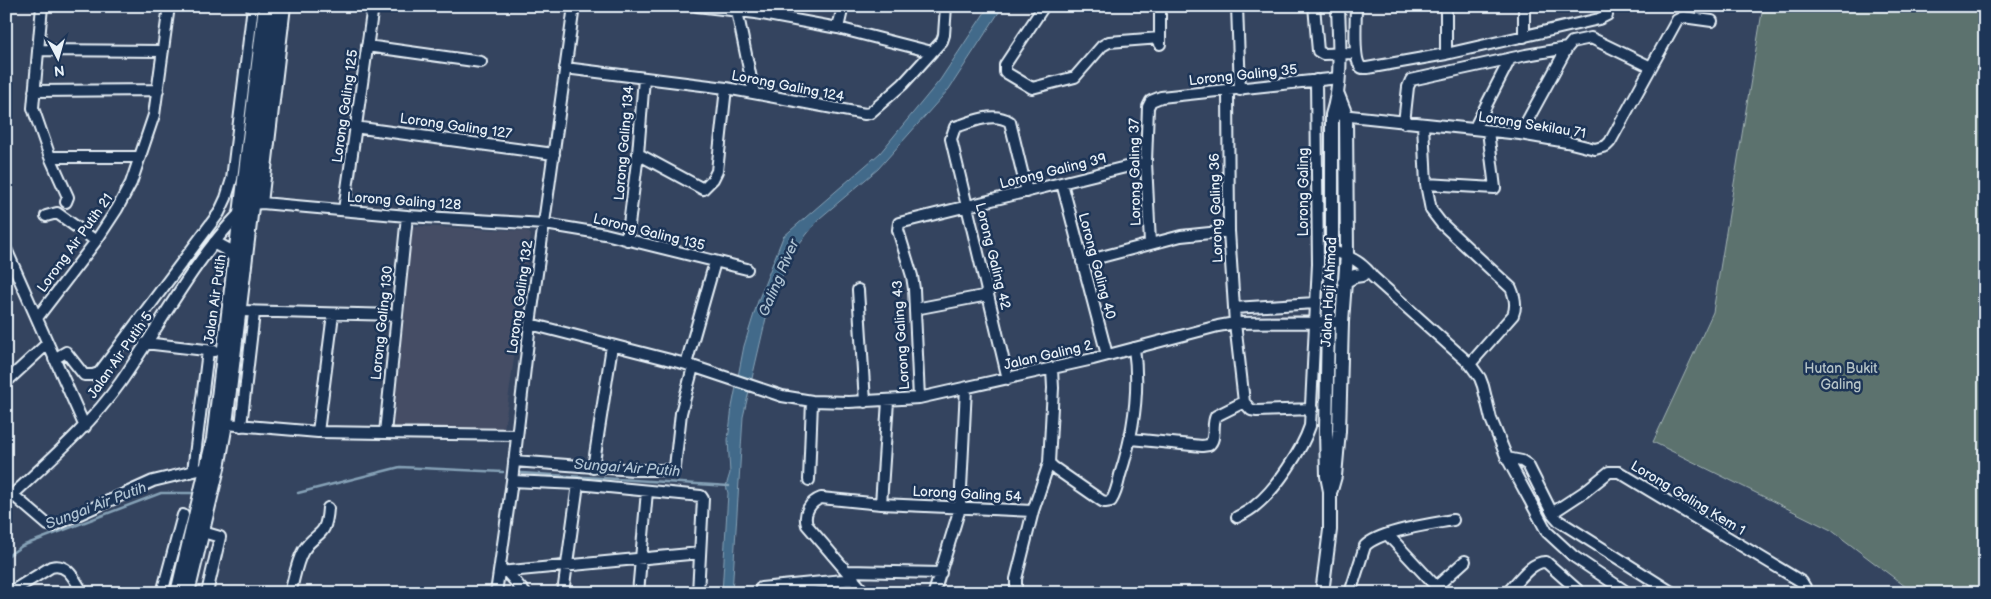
<svg xmlns="http://www.w3.org/2000/svg" width="1991" height="599" font-family="'Balsamiq Sans',sans-serif">
<rect width="100%" height="100%" fill="#34445f"/>
<filter id="ink" filterUnits="userSpaceOnUse"><feTurbulence type="fractalNoise" baseFrequency=".02" numOctaves="2"/><feDisplacementMap in="SourceGraphic" scale="10" xChannelSelector="R" yChannelSelector="G"/><feConvolveMatrix kernelMatrix="1 2 1 2 8 2 1 2 1" color-interpolation-filters="sRGB"/></filter>
<g filter="url(#ink)">
<!-- built -->
<path fill="#444e65" d="M413 226 527 231 531 235 504 430 393 428Z"/>
<!-- green -->
<path fill="#5b726e" stroke="#a2b2b3" d="M1763 6H1985V593H1914L1831 530 1653 442 1713 312Z"/>
<!-- water -->
<path fill="#436b8a" stroke="#85a1b6" d="M989 6H1003L949 89 878 169 820 218 790 255 766 318 743 417 732 593H722L728 493 726 486 730 473 728 440 732 407 744 346 758 301 783 237 880 153 940 80Z"/>
<g fill="none" stroke-linecap="round" stroke-linejoin="round">
<!-- stream -->
<path stroke="#85a1b6" stroke-width="2.5" d="M521 473 729 486
M298 493 400 467 503 472
M6 557 22 546 161 493H197"/>
<defs>
<path id="minor" d="M42 6 33 108 50 157 68 197 66 202
M697 6 756 13 838 28 932 52
M738 6V16L754 93
M1044 6 1005 65V72L1032 88 1075 77 1102 46 1109 42 1160 38
M1160 6V44
M1237 6 1240 90
M1314 6 1318 51 1323 54 1356 53
M1356 6C1356 19 1353 57 1360 66 1362 69 1364 68 1367 68L1446 54 1599 19 1607 15V6
M1524 6V37
M838 28 843 6
M367 46 481 62
M38 50 163 51
M1446 54V6
M565 68 726 88 865 114 870 113 903 84 942 41 944 35 946 6
M34 91 158 90
M1228 91 1229 231 1235 323 1244 402 1251 410 1257 411 1312 409
M1341 115 1520 134 1567 142 1595 149 1606 146 1610 142 1677 20 1683 17 1712 21
M1404 123 1408 87 1411 80 1526 55 1567 48
M1423 125 1426 184 1431 210 1441 223 1511 288C1515 297 1517 306 1513 315L1470 364
M354 127 554 154
M1474 129 1510 59
M1520 134 1567 48 1572 42 1591 38 1651 67
M638 154 703 189 713 179 717 171 726 88
M50 157H140
M1062 183 1107 355
M1426 184 1495 188 1488 131
M262 203 285 6
M253 204 262 203 407 216 545 224 605 234 747 269
M344 210 373 6
M46 216 57 213 96 241
M627 240 638 154 644 78
M1150 243 1146 162 1148 107 1151 101 1161 97 1339 78
M6 249 85 427
M1332 251C1349 255 1363 263 1373 277L1470 364 1480 378 1483 386 1491 419 1507 458 1547 532 1573 556 1628 593
M1082 262 1181 236 1229 231
M858 290 865 402
M1234 308 1315 303
M915 309 988 295
M239 311 397 315
M37 318 96 241 117 209 131 183 154 115 169 6
M530 324 686 364 782 396 812 401 849 402 919 398 1093 359 1218 326 1235 323 1342 322
M145 343 214 351
M54 359 66 352 84 375H93L99 373 219 213 226 198 232 179 253 6
M686 364 715 262
M1008 379 951 139 955 127C973 122 993 111 1010 122L1027 192
M6 382 47 344
M919 398 914 289 912 276 898 230 899 223 1146 162
M226 424 318 432 516 435
M241 426 254 313
M318 432 333 314
M385 433 407 216
M1131 439 1202 446 1209 445C1217 438 1211 425 1216 416L1244 402
M1507 458 1522 461 1528 465 1552 513 1559 521 1673 593
M514 461 634 470H673L675 467 681 413 693 367
M1049 463 1053 467 1102 501 1105 502 1111 501C1116 494 1118 484 1120 475 1133 435 1140 390 1134 348
M593 468 612 346
M193 471 208 351
M809 480 812 401
M512 481 578 484 701 496 703 499 698 593
M13 495 48 525 53 526 153 481 207 468
M6 501C46 463 88 428 120 383 160 326 192 262 241 212
M881 504 888 401
M1552 513 1584 492 1609 472H1619L1802 582 1805 587 1806 593
M1237 517C1243 514 1251 510 1256 505 1276 489 1302 450 1310 426L1318 264 1316 80
M203 532 220 537 207 593
M1388 535 1442 593
M848 571 941 573
M499 572 700 553
M507 572 525 593
M1436 587 1465 561
M761 588 854 579
M9 593 51 567C68 562 75 581 83 593
M162 593 183 515
M290 593C294 580 296 563 303 551 316 530 326 540 328 508
M496 593 512 481 530 324 574 6
M563 593 578 484
M638 593 647 491
M865 593 807 525C803 513 810 502 821 498L881 504 1033 511
M934 593 960 508 966 388
M1016 593V579L1033 511 1049 463 1053 388 1052 369
M1350 593 1365 546C1379 531 1432 524 1453 520
M1507 593C1517 583 1531 561 1546 562L1581 593"/>
<path id="tertiary" d="M215 243 228 250 235 258
M1344 282 1355 276 1362 275
M1331 490 1335 476 1339 431 1342 322 1347 255 1346 115 1338 95
M177 593 213 439 265 6
M188 593 218 468 226 424 276 6
M1322 593 1330 530V491L1327 476 1326 430 1328 323 1332 263V115C1343 80 1339 43 1338 6"/>
</defs>
<!-- minor casing -->
<use href="#minor" stroke="#e8f1f8" stroke-width="14"/>
<!-- tertiary casing -->
<use href="#tertiary" stroke="#e8f1f8" stroke-width="16"/>
<!-- minor -->
<use href="#minor" stroke="#1d3557" stroke-width="10"/>
<!-- tertiary -->
<use href="#tertiary" stroke="#1d3557" stroke-width="12"/>
</g>
</g>
<g text-anchor="middle" dominant-baseline="central" stroke-width="5" stroke-linejoin="round" paint-order="stroke">
<!-- street labels -->
<g font-size="14" fill="#e8f1f8" stroke="#1d3557">
<text transform="translate(1243 75) rotate(-6)">Lorong Galing 35</text>
<text transform="translate(788 86) rotate(11)">Lorong Galing 124</text>
<text transform="translate(345 106) rotate(-82)">Lorong Galing 125</text>
<text transform="translate(1532 125) rotate(9)">Lorong Sekilau 71</text>
<text transform="translate(456 126) rotate(8)">Lorong Galing 127</text>
<text transform="translate(624 143) rotate(-85)">Lorong Galing 134</text>
<text transform="translate(1053 171) rotate(-14)">Lorong Galing 39</text>
<text transform="translate(1135 172) rotate(-91)">Lorong Galing 37</text>
<text transform="translate(1303 192) rotate(-90)">Lorong Galing</text>
<text transform="translate(404 201) rotate(4)">Lorong Galing 128</text>
<text transform="translate(1216 208) rotate(-92)">Lorong Galing 36</text>
<text transform="translate(649 232) rotate(14)">Lorong Galing 135</text>
<text transform="translate(75 243) rotate(-54)">Lorong Air Putih 21</text>
<text transform="translate(993 256) rotate(76)">Lorong Galing 42</text>
<text transform="translate(1097 266) rotate(75)">Lorong Galing 40</text>
<text transform="translate(1329 292) rotate(-87)">Jalan Haji Ahmad</text>
<text transform="translate(520 297) rotate(-82)">Lorong Galing 132</text>
<text transform="translate(215 299) rotate(-82)">Jalan Air Putih</text>
<text transform="translate(382 323) rotate(-84)">Lorong Galing 130</text>
<text transform="translate(901 335) rotate(-94)">Lorong Galing 43</text>
<text transform="translate(120 355) rotate(-55)">Jalan Air Putih 5</text>
<text transform="translate(1048 355) rotate(-13)">Jalan Galing 2</text>
<text transform="translate(967 494) rotate(3)">Lorong Galing 54</text>
<text transform="translate(1688 498) rotate(31)">Lorong Galing Kem 1</text>
</g>
<!-- park labels -->
<g font-size="14" fill="#b7c5c8" stroke="#1d3557">
<text x="1841" y="368">Hutan Bukit<tspan x="1841" dy="16">Galing</tspan></text>
</g>
<!-- water labels -->
<g font-size="15" font-style="italic" fill="#aec2d2" stroke="#1d3557">
<text transform="translate(779 278) rotate(-67)">Galing River</text>
<text transform="translate(627 468) rotate(4)">Sungai Air Putih</text>
<text transform="translate(96 506) rotate(-21)">Sungai Air Putih</text>
</g>
</g>
<!-- margin -->
<rect width="1991" height="599" fill="none" stroke="#1d3557" stroke-width="25"/>
<rect x="12" y="12" width="1966" height="574" fill="none" stroke="#e8f1f8" stroke-width="2" filter="url(#ink)"/>
<!-- north arrow -->
<g transform="translate(58 58) rotate(174)" stroke="#1d3557" stroke-width="4" paint-order="stroke">
<path d="M0-4L9 19L0 12L-9 19Z" fill="#e8f1f8"/>
<text y="-8" font-size="14" font-weight="bold" text-anchor="middle" fill="#e8f1f8">N</text>
</g>
</svg>
